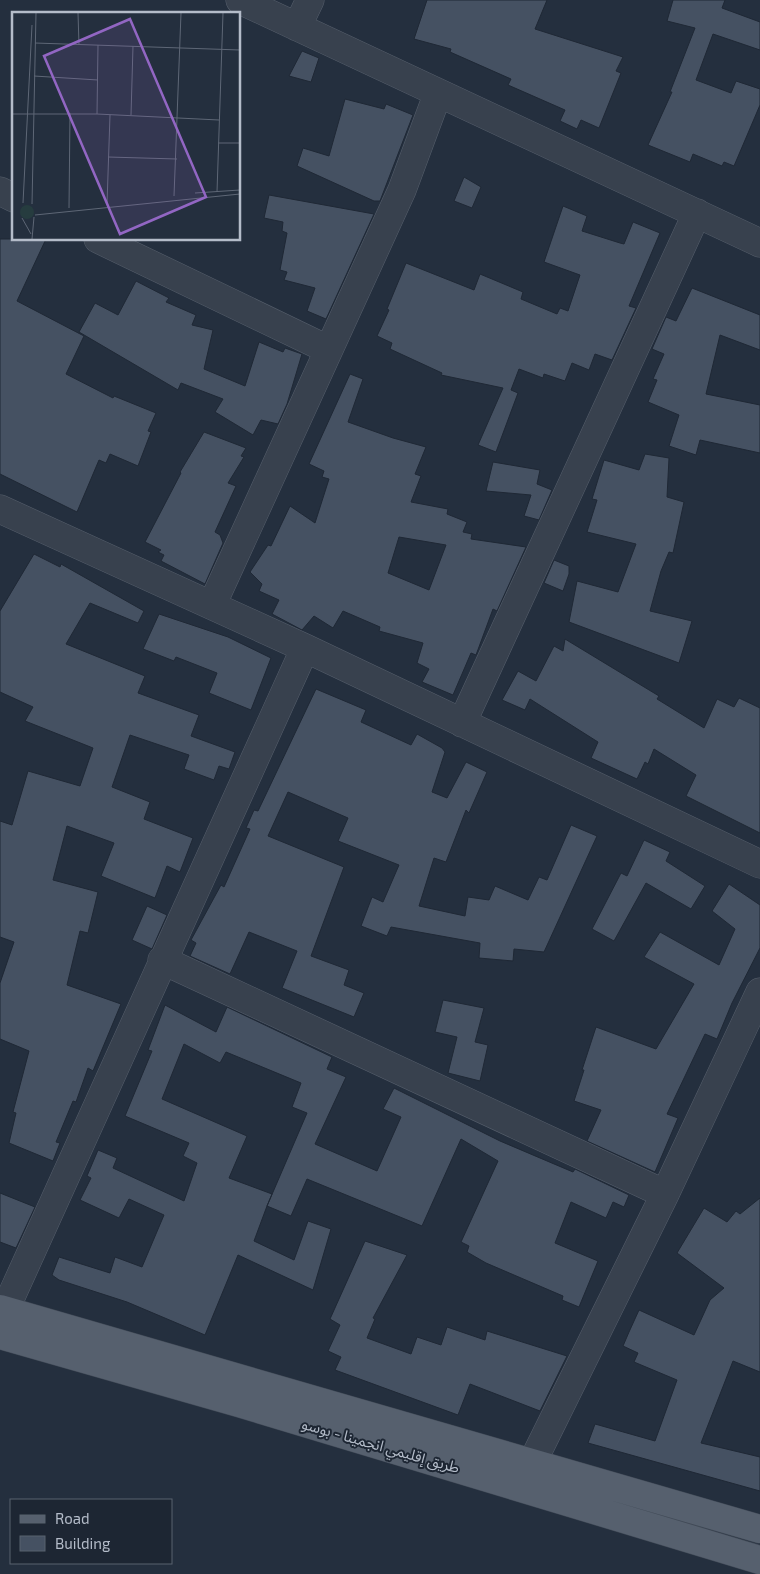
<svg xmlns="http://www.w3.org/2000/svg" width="760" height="1574" font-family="'Exo 2','Noto Sans Arabic',sans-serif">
<rect width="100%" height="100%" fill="#242f3e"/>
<!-- building -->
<path fill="#455162" stroke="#1f2835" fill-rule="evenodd" d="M427 0H547L535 29 623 57 616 71 621 73 599 128 581 120 577 129 560 121 565 110 508 85 511 79 450 52 451 49 414 39Z
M673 0H725L722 8 760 22V50L713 34 696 80 731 93 736 81 760 89V105L734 166 724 162 722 166 693 154 690 162 648 145 672 92H670L695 28 667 21Z
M302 51 319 58 311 82 289 76Z
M345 99 384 109 386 104 413 115 380 201H374L297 166 303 148 329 156Z
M464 177 481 187 472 208 454 201Z
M269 195 374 214 326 319 307 311 315 288 284 280 287 272 280 270 287 233 282 231 283 222 264 218Z
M563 206 587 216 582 231 620 243 624 244 633 222 660 233 629 306 636 308 612 360 595 354 589 370 572 363 565 381 544 374 543 378 519 369 511 390 518 393 496 452 478 445 503 388 441 375 442 373 390 349 392 343 377 336 389 310 387 309 406 263 474 290 480 274 523 292 521 299 557 314 560 308 568 311 580 275 544 262Z
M0 239H46L17 301 84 336 66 374 113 398 114 396 156 413 148 431 151 432 138 466 110 454 106 463 99 460 77 512 0 474Z
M136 281 169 298 166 302 196 315 192 325 213 330 204 369 245 386 259 342 283 352 285 348 302 354 287 404 278 424 261 420 253 435 215 412 223 399 181 383 178 390 79 332 95 303 118 315Z
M692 288 760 315V350L720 335 706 394 760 405V453L700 440 696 455 669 446 679 415 648 402 657 380 653 379 664 354 652 349 666 317 676 321Z
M350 374 363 379 348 422 393 438 426 447 415 474 421 476 411 502 448 509 447 514 467 522 463 532 472 534 471 539 526 547 497 611 493 609 476 655 471 653 453 695 422 682 429 669 417 663 423 643 379 631 380 627 343 611 333 628 314 616 302 630 272 614 279 600 259 591 262 584 250 572 268 545 271 546 290 506 315 523 329 479 322 477 324 471 309 464ZM399 537 446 545 429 590 388 573Z
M204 432 246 448 241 456 244 457 228 483 236 486 215 532 220 535 223 543 205 584 161 561 164 555 158 552 161 550 145 542 181 473 180 472Z
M645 454 669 458 667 497 684 502 673 553 669 552 661 571 650 611 692 621 679 663 569 622 577 581 618 592 636 544 587 532 597 500 592 499 604 460 639 470Z
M493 462 540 470 537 484 552 490 539 520 524 516 531 495 486 491Z
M34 554 60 567 61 564 144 611 138 623 90 603 66 644 145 676 138 693 199 715 191 736 235 752 229 769 219 766 214 780 184 769 189 755 130 735 112 787 150 802 144 819 193 838 180 872 167 866 155 898 101 876 114 843 67 826 53 880 98 892 88 933 80 931 67 985 121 1004 93 1071 88 1068 76 1102 73 1101 56 1142 60 1143 53 1161 9 1143 16 1113 13 1112 29 1051 0 1039V983L14 942 0 937V821L12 825 28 771 80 786 93 748 25 721 33 707 0 692V611Z
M554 560 569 566V574L563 591 544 583Z
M159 614 228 637 271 658 251 710 209 693 217 673 176 657 174 661 143 649Z
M565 639 659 696 657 699 704 728 717 699 734 707 739 698 760 708V833L686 796 696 775 654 749 648 764 645 762 637 779 591 758 598 742 530 699 525 710 502 700 518 671 536 681 554 646 563 651Z
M316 689 366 710 361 722 411 745 417 734 442 748 445 752 432 792 447 798 466 762 487 772 469 813 466 810 446 862 434 858 419 906 465 916 468 897 489 900 495 886 528 900 539 877 547 880 571 825 597 836 544 952 514 949 513 961 479 958 480 943 391 927 387 936 361 926 372 897 383 902 399 865 338 841 348 818 288 792 268 836 344 867 311 956 349 970 344 985 364 993 354 1017 282 988 297 951 249 932 230 974 190 956 196 943 191 940 221 885 224 887 250 829 246 828 254 810 258 811Z
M644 840 670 852 666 861 705 886 691 909 646 883 614 941 592 929 621 873 627 876Z
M729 884 760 905V948L732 1003 717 1039 705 1034 667 1114 678 1118 655 1172 587 1141 601 1110 574 1101 584 1070H582L596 1027 656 1049 694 984 644 957 660 932 719 965 735 929 712 911Z
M147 906 167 915 152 949 132 940Z
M443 1000 484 1008 475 1042 488 1045 480 1081 448 1073 457 1037 435 1032Z
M165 1005 216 1032 227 1007 332 1057 327 1069 346 1077 315 1144 377 1171 401 1117 383 1109 394 1088 500 1141 573 1172 575 1169 629 1195 624 1207 613 1202 606 1218 571 1202 555 1243 598 1261 579 1307 562 1300 563 1296 486 1263 467 1252 469 1246 461 1242 498 1161 461 1139 422 1226 307 1179 291 1216 267 1206 254 1241 294 1260 308 1221 331 1229 313 1290 238 1255 205 1335 127 1302 59 1280 52 1275 59 1257 110 1273 115 1257 142 1267 164 1215 129 1199 119 1218 80 1200 91 1178 87 1176 98 1150 117 1158 113 1168 184 1201 197 1163 183 1156 189 1143 125 1116 152 1051 148 1050ZM184 1044 220 1063 226 1052 301 1083 292 1107 307 1113 267 1206 272 1194 229 1178 247 1136 162 1099Z
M0 1193 35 1207 16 1248 0 1242Z
M760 1198V1372L733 1361 701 1443 760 1457V1491L588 1443 595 1424 655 1441 677 1380 634 1362 638 1353 623 1346 629 1332 639 1310 694 1335 710 1300 724 1288 677 1253 704 1208 727 1222 736 1211 740 1214Z
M365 1241 407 1255 373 1318 375 1319 367 1338 411 1354 417 1337 441 1345 447 1327 485 1340 487 1331 567 1356 540 1411 470 1384 458 1415 335 1370 341 1357 328 1351 340 1325 330 1319Z"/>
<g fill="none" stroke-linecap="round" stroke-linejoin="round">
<defs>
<path id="minor" d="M240 0 760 243
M297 27 310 0
M0 191 14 198
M98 239 327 349
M0 509 305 648 760 864
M212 605 402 190 438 93
M462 723 697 213
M162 960 665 1194
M5 1310 305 648
M532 1463 665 1194 760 992"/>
<path id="major" d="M0 1309 760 1529
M0 1335 239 1403 760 1560"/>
</defs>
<!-- minor casing -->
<use href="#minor" stroke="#565f6c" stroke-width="29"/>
<!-- major casing -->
<use href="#major" stroke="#414a57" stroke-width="29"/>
<!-- minor -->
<use href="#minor" stroke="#38414e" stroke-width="28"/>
<!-- major -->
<use href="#major" stroke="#56606e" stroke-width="28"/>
</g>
<g text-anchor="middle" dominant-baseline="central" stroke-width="4" stroke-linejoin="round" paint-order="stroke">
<!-- street labels -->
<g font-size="15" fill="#b4bcc9" stroke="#1d2633">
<text transform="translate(381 1445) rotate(16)">طريق إقليمي انجمينا - بوسو</text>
</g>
</g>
<!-- overview -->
<g transform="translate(12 12)">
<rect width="228" height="228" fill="#242f3e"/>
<path d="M8 200a7 7 0 1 1 14 0a7 7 0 1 1-14 0Z" fill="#263c3f"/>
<path fill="none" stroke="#5e6776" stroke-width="1" d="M66 1 67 33M23 31 228 38M22 64 86 68M0 102H85L207 108M85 102 86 33M119 103 121 34M206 131H228M96 145 165 147M205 180 211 1M183 181 228 178M162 184 169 1M11 191 20 13M20 192 24 1M95 192 98 103M57 196 58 101M23 203 228 182M10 206 19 222M20 227 22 205"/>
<path fill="#9266c3" fill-opacity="0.15" stroke="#9266c3" stroke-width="2.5" d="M118 7 194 185 108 222 32 44Z"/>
<rect width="228" height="228" fill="none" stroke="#b4bcc9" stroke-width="2.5"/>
</g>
<!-- legend -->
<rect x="10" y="1499" width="162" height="65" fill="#1d2633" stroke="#59626f"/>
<rect x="20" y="1515" width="25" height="8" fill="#56606e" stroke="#59626f"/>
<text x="55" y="1524" font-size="15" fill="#b4bcc9">Road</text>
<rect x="20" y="1536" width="25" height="15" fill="#455162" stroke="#59626f"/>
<text x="55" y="1549" font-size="15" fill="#b4bcc9">Building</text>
</svg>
